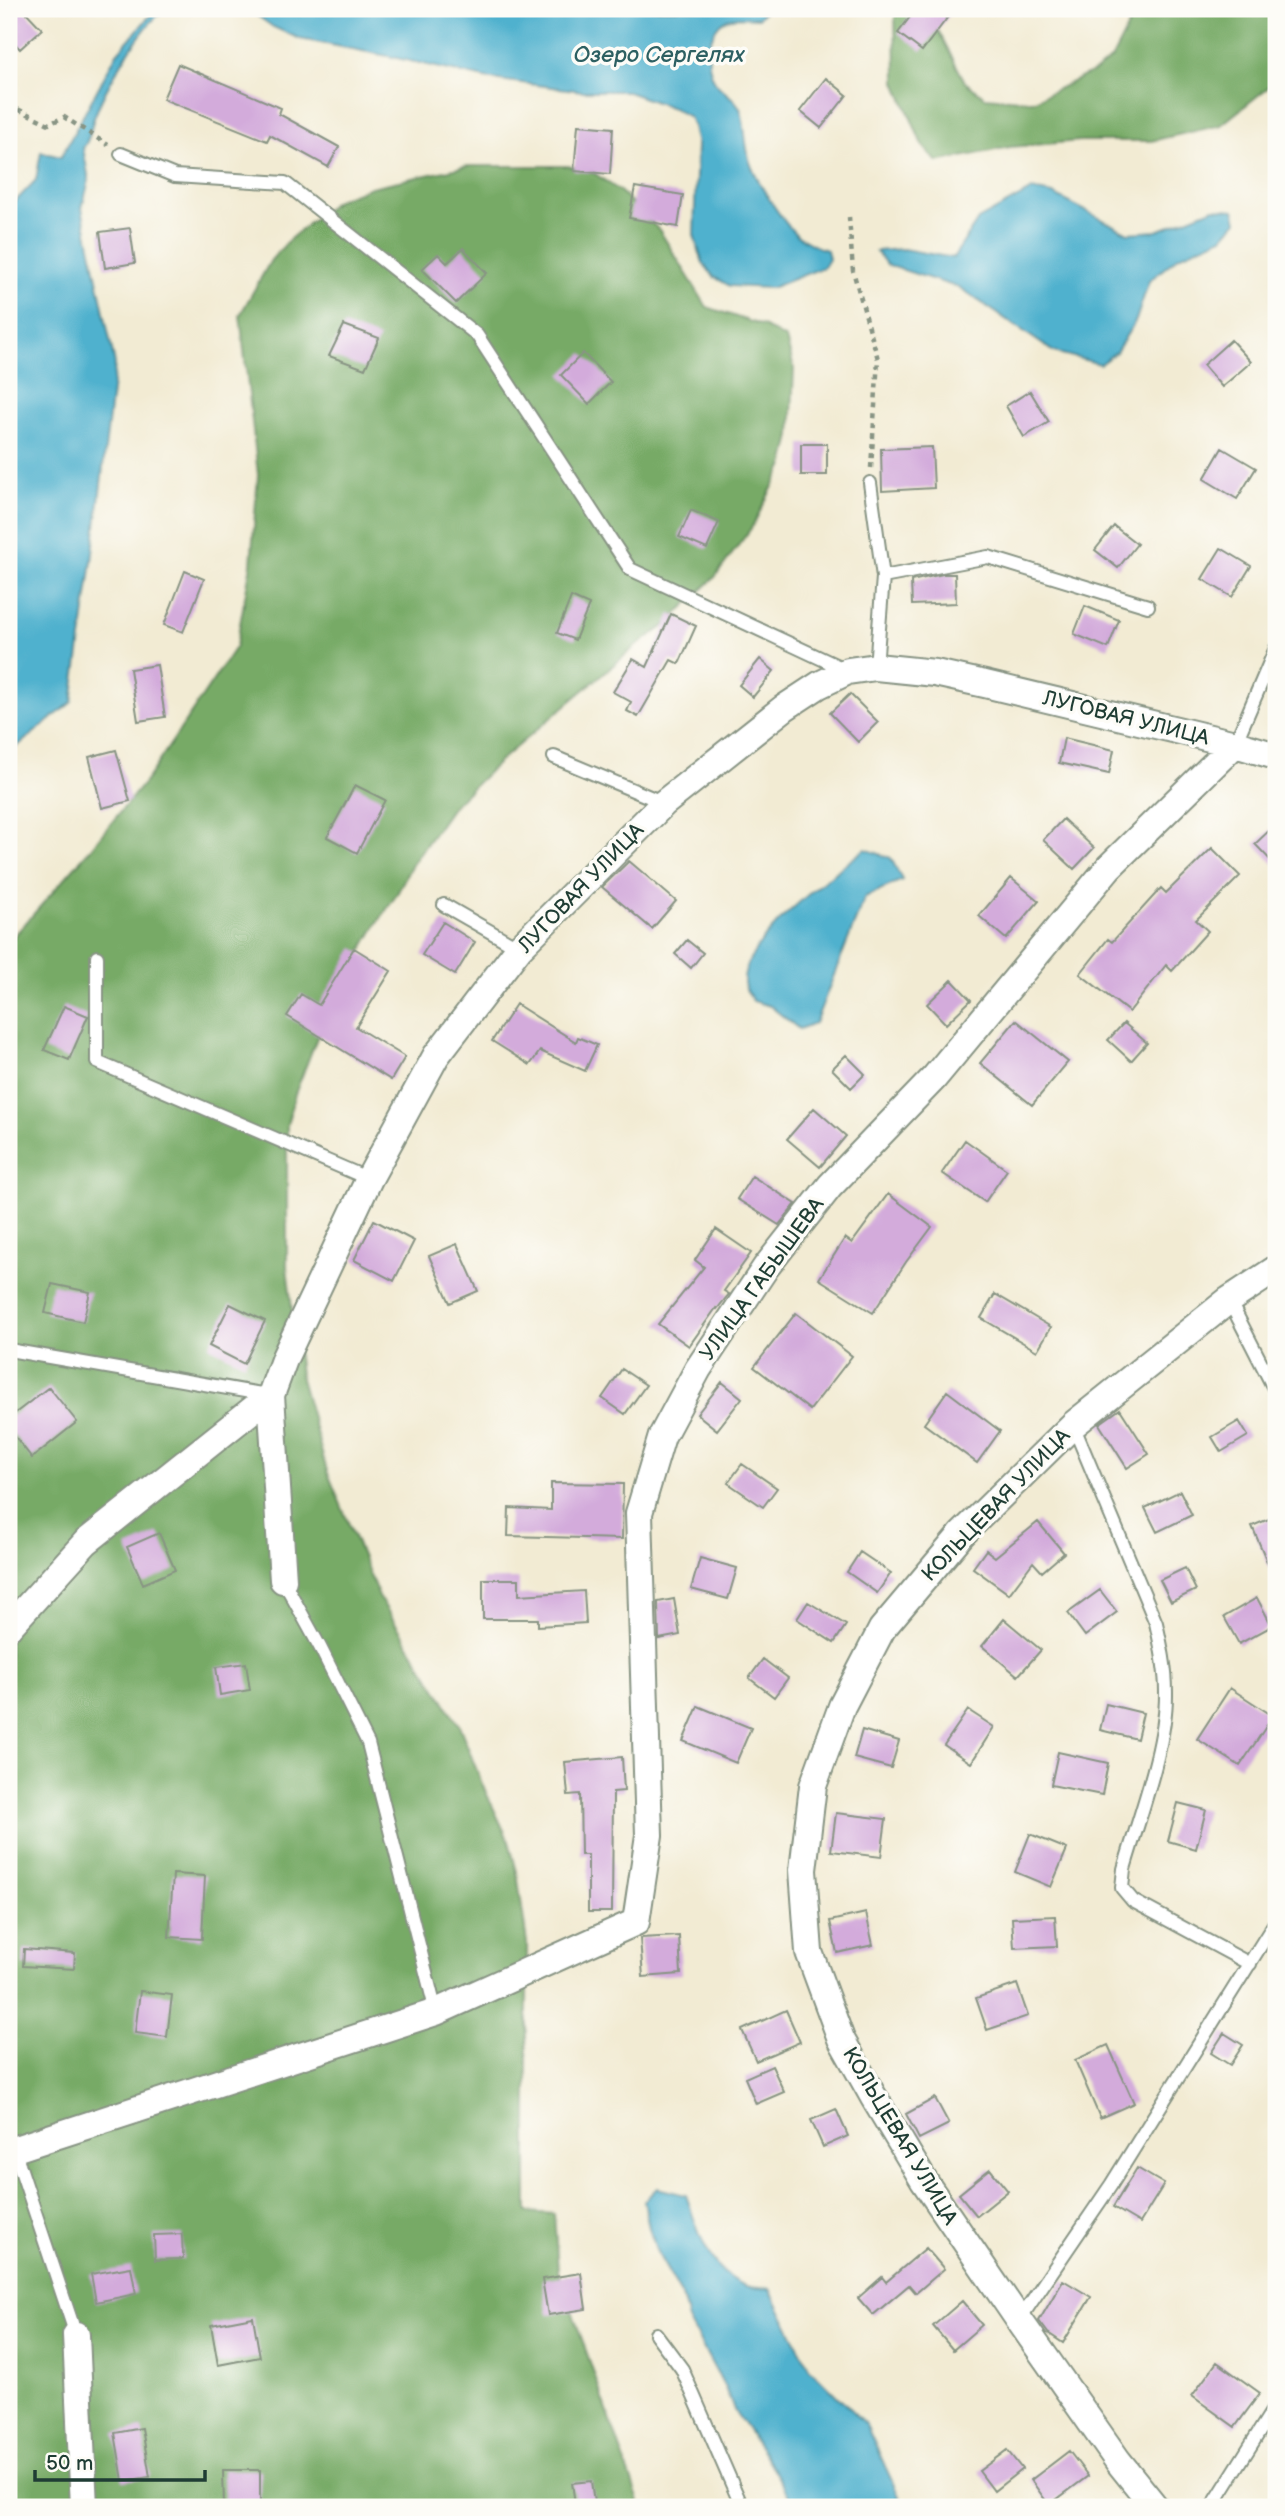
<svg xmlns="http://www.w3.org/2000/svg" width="1285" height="2516" font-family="'Balsamiq Sans',sans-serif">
<rect width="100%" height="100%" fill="#fdfcf7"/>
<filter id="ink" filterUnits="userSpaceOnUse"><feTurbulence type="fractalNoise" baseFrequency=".0143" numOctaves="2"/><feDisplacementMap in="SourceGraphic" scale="14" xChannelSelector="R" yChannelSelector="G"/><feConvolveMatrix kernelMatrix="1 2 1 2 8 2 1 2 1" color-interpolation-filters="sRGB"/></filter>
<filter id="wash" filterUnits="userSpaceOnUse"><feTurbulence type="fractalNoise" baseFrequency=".00686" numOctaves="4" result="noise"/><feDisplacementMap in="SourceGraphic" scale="28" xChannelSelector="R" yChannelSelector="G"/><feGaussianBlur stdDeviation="1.57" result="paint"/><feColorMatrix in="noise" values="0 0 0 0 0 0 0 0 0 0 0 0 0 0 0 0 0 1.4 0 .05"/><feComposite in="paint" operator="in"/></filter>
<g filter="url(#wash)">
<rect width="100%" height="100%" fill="#f2ebd3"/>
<!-- forest -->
<path fill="#7a6" stroke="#4b744d" stroke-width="2" d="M895 9H927L965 82 985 97 1033 101 1095 71 1112 58 1137 9H1276V81L1221 125 1151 141H1080L1010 147 937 162 922 145 896 82Z
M468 166H568L594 173 621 192 660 231 707 307 763 326 786 339 794 368 791 436 784 465 752 527 715 577 663 627 636 646 503 758 453 806 411 866 397 894 377 924 329 1007 295 1094 287 1125V1267L300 1375 327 1471 379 1597 459 1725 483 1786 509 1841 517 1872 527 1943V2212L554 2214 558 2271 641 2507H9V942L87 853 147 779 236 646 251 564 258 475 240 315 271 260 290 239 337 200 371 187Z"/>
<!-- water -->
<path fill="#4fb1ce" stroke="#377781" stroke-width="2" d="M156 9H165C139 29 105 87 94 118 90 129 91 138 83 148L89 180 82 208 115 364 92 561 72 702 9 753V208L36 180 41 152 61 157 117 53Z
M248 9H767L758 18C749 18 739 16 731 18 707 23 703 66 716 83 723 93 737 98 741 111 745 126 745 143 749 159 754 178 783 223 798 236 807 242 817 248 827 250L829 259 824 267 771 288 730 286 714 277 703 263 694 235 697 145 693 126 689 117 673 108 625 91H582L484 78 388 56 300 39 273 27Z
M1032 190 1053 194 1128 233 1157 231 1214 208 1234 210 1237 221 1223 237 1179 256 1149 281 1136 320 1116 352 1100 364 1054 352 960 288 887 265 876 251 903 249 953 258 978 220Z
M865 849 891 858 902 880 865 897 815 1023 799 1029 770 1006 753 1001C750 996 744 988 744 982 743 939 833 874 865 849Z
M657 2188 686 2195C698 2229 706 2269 743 2285 750 2288 761 2288 770 2289L809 2368 866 2425 904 2507H796L763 2452 734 2410 725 2388 688 2320 682 2296 657 2252 649 2228 644 2201Z"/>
<g id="blocks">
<!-- building -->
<path fill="#d3abdb" d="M19 9H23L42 29 20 49 9 37V18Z
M916 9H954L922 51 898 33Z
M178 64 281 108 279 114 339 147 328 167 270 135 267 141 163 99Z
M826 78 847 95 821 128 800 111Z
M578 125 613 128 610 174 574 171Z
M635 187 683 195 678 227 629 218Z
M130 228 135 263 105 268 100 232Z
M463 248 487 273 456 303 422 269 438 254 447 263Z
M344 325 379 338 365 369 329 356Z
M1231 340 1251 362 1222 387 1203 365Z
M583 353 611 382 589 404 561 375Z
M1030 391 1049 422 1024 437 1006 406Z
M801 444H827V475H801Z
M932 447 934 488 882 491 881 449Z
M1222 448 1256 468 1237 499 1204 479Z
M691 510 719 522 707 549 679 537Z
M1114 526 1137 544 1118 568 1095 550Z
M1221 548 1251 566 1232 597 1202 579Z
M185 571 204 579 183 632 164 625Z
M943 574H955L956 603 912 605 911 581Z
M571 597 589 605 575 640 557 633Z
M1085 606 1119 620 1108 648 1074 634Z
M671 614 696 626 679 664 671 660 638 717 627 711 631 702 613 692 633 659 647 667Z
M760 659 774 671 753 697 739 685Z
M157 665 165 717 138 721 130 669Z
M850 694 878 722 858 742 830 713Z
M1064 738 1114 750 1109 774 1059 763Z
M116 750 130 801 102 808 89 757Z
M355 785 385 800 357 853 327 837Z
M1063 819 1094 848 1074 869 1043 840Z
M1276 824V866L1255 844Z
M1212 848 1240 876 1196 920 1208 931 1172 971 1166 965 1129 1012 1080 974 1108 939 1112 942 1161 888 1166 893Z
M629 861 676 901 652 929 602 887Z
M1011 878 1039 901 1006 939 979 916Z
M443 922 475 942 455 975 422 955Z
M687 940 703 953 691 968 675 954Z
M354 948 391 971 356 1027 405 1057 391 1080 287 1016 301 994 319 1005Z
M952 980 971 1000 946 1024 927 1004Z
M516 1004 576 1042 578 1037 597 1045 585 1071 540 1051 530 1065 492 1041Z
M64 1006 88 1016 69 1060 44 1050Z
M1016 1020 1068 1062 1032 1105 980 1063Z
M1124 1023 1147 1043 1131 1061 1108 1040Z
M846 1055 865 1074 851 1088 832 1069Z
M814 1108 846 1136 820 1167 787 1139Z
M965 1140 1007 1170 985 1202 942 1173Z
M752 1176 796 1204 779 1225 737 1199Z
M888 1194 932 1227 906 1262 873 1313 819 1279 845 1238 852 1243Z
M374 1220 414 1241 394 1281 354 1260Z
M716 1229 751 1253 724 1291 729 1294 717 1309 716 1308 689 1346 658 1324 704 1267 695 1260Z
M457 1244 478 1291 450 1303 429 1256Z
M52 1284 90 1292 83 1322 45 1313Z
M995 1294 1051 1327 1037 1351 981 1318Z
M230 1304 265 1321 244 1364 209 1346Z
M796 1313 852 1356 810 1410 754 1367Z
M622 1369 646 1385 625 1414 602 1398Z
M722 1382 742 1398 717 1430 697 1414Z
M49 1387 77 1422 32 1458 9 1429V1418Z
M947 1391 1000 1431 977 1463 924 1424Z
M1120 1409 1149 1454 1127 1468 1099 1424Z
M1239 1421 1248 1436 1221 1452 1212 1437Z
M742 1464 777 1488 763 1507 728 1483Z
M551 1483 623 1484 622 1539 508 1536 509 1508 551 1510Z
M1180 1491 1192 1515 1157 1532 1145 1508Z
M1276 1516V1583L1252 1526Z
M1038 1522 1064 1553 1042 1572 1033 1562 1009 1594 973 1568 986 1550 995 1557Z
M159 1533 175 1570 143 1584 127 1547Z
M860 1552 891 1573 877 1593 847 1572Z
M700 1558 737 1568 728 1599 691 1589Z
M1185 1568 1196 1590 1171 1602 1160 1580Z
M483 1579H519V1595L584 1591 586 1623 538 1626V1619H483Z
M1100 1590 1117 1612 1085 1636 1068 1613Z
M1257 1598 1272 1626 1239 1644 1224 1617Z
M674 1599 680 1635 659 1639 658 1602Z
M808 1602 846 1625 834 1643 797 1619Z
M1004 1619 1041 1650 1018 1676 982 1646Z
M763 1659 788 1678 774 1697 749 1678Z
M246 1663 250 1690 220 1695 216 1667Z
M1230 1688 1273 1716 1240 1766 1197 1739Z
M1106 1704 1143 1713 1137 1739 1100 1730Z
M698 1706 751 1728 736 1763 683 1741Z
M968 1710 994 1727 971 1763 944 1745Z
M862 1730 899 1741 891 1768 854 1758Z
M1058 1752 1108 1763 1102 1795 1051 1785Z
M622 1757 624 1791 613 1792 612 1912H588V1855H581L580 1794 568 1795 565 1762Z
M1178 1803 1206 1810 1196 1849 1168 1841Z
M836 1813 886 1819 881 1857 831 1851Z
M1030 1834 1067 1849 1051 1887 1015 1872Z
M173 1874 205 1876 202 1939 169 1937Z
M866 1913 873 1945 837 1953 830 1921Z
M1055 1916 1057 1946 1014 1948 1012 1918Z
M679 1936 681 1974 643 1977 640 1938Z
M24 1949 75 1953 74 1969 23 1966Z
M1017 1984 1028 2016 987 2030 976 1998Z
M140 1991 172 1995 167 2037 135 2033Z
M786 2010 800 2042 756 2061 742 2030Z
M1224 2033 1243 2045 1230 2065 1211 2053Z
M1108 2045 1134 2103 1100 2118 1075 2060Z
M772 2066 784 2092 756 2104 745 2078Z
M935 2098 949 2124 919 2139 906 2114Z
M836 2109 848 2136 823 2147 811 2120Z
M1137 2168 1164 2184 1140 2223 1113 2207Z
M990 2169 1008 2191 977 2216 959 2194Z
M182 2234 183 2259 155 2260 154 2235Z
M926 2248 944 2269 916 2293 909 2285 873 2315 858 2298 882 2277 886 2282Z
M131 2267 136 2294 96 2302 91 2274Z
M581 2273 586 2309 548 2315 542 2279Z
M1063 2280 1091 2297 1063 2343 1048 2333 1039 2321Z
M962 2301 982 2325 953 2350 933 2326Z
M253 2317 260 2357 218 2365 211 2325Z
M1217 2362 1260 2393 1235 2427 1192 2396Z
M142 2428 150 2477 123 2481 115 2433Z
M1007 2450 1022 2469 994 2491 979 2471Z
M1069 2451 1088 2476 1049 2505 1031 2480Z
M223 2470H260V2507H224Z
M591 2481 594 2502 575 2504 572 2483Z"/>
</g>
</g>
<g filter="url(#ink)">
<use href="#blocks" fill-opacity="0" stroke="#889484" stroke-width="2"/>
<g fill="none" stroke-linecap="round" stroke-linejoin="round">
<defs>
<path id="lane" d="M121 154 175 176 285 183 477 335 630 569 848 671
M870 483 883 577
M876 667 883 577 988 557 1148 606
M1235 744 1276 648
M554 757 664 803
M444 905 519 948
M97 957V1062L369 1179
M1229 1300 1276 1392
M9 1350 267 1395
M1073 1425 1156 1623C1161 1645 1166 1668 1166 1692 1167 1744 1139 1817 1124 1869L1122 1888 1133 1901 1250 1964
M283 1580 320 1647 368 1743 436 2012
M14 2149 76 2335
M1019 2320 1111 2185 1276 1921
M656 2334 682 2369 742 2507
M1212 2507 1276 2405"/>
<path id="street" d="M283 1580 271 1395 285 1357 369 1179 436 1056 519 948 664 803 784 708 819 685 848 671 876 667 935 673 985 684 1235 744 1276 756
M9 1627 86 1542 271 1395
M9 2151 436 2012 636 1922 649 1835 639 1513 662 1436 698 1369 766 1267 830 1186 934 1078 1109 867 1235 744
M76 2335 84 2507
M1155 2507 1118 2461 1019 2320 924 2181 873 2096 841 2039 809 1952 803 1870 813 1786 842 1706 882 1629 962 1534 1073 1425 1229 1300 1276 1269"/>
</defs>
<!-- lane casing -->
<use href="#lane" stroke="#889484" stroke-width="16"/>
<!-- street casing -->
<use href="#street" stroke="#889484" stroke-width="30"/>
<!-- path -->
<path stroke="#889484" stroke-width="4.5" stroke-dasharray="5 5" stroke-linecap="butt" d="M9 105 49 124 64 117 108 145
M849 217 853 271 878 359 871 468"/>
<!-- lane -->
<use href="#lane" stroke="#fff" stroke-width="12"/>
<!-- street -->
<use href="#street" stroke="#fff" stroke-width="26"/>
</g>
</g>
<g text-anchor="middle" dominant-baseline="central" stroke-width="7" stroke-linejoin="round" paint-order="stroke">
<!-- street labels -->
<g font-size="21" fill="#1f3d34" stroke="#fdfcf7">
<text transform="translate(1126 718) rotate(14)">ЛУГОВАЯ УЛИЦА</text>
<text transform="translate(581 888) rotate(-46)">ЛУГОВАЯ УЛИЦА</text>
<text transform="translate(762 1279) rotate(-54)">УЛИЦА ГАБЫШЕВА</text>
<text transform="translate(996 1505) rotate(-46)">КОЛЬЦЕВАЯ УЛИЦА</text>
<text transform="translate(900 2136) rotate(59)">КОЛЬЦЕВАЯ УЛИЦА</text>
</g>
<!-- water labels -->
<g font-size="23" font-style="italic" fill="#2d6062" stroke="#fdfcf7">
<text x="659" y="55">Озеро Сергелях</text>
</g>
</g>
<!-- margin -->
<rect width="1285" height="2516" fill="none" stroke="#fdfcf7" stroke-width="35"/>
<!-- scale -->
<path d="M35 2470v10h170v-10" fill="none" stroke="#1f3d34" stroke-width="3.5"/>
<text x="46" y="2470" font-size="21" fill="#1f3d34" stroke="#fdfcf7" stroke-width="5" paint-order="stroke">50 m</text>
</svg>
